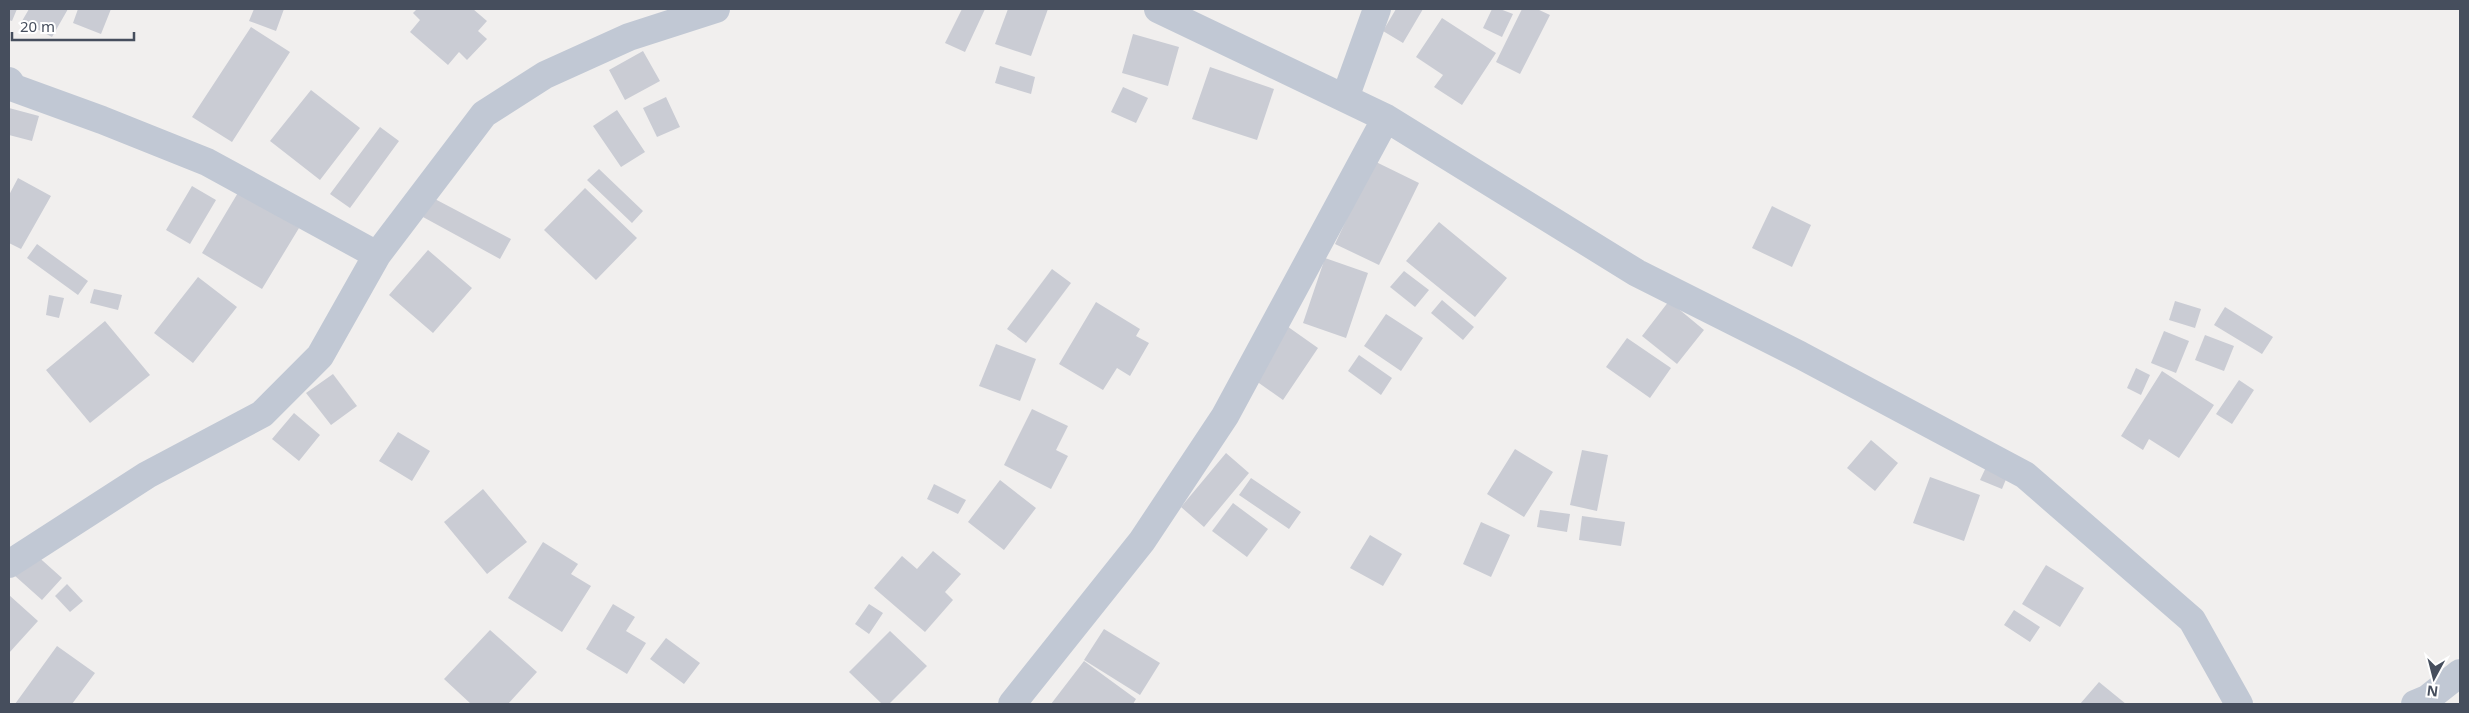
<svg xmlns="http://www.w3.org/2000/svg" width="2469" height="713" font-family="'Noto Sans',sans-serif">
<rect width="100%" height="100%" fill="#f1efee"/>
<!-- building -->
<path fill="#caccd4" d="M9 9H17L12 21 9 20Z
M29 9H68L52 37 22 21Z
M78 9H111L101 34 73 23Z
M254 9H284L276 31 249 21Z
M417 9H473L487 21 478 31 487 39 467 60 459 52 448 65 410 32 420 20 413 13Z
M962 9H985L965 52 945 43Z
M1008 9H1048L1031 56 995 44Z
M1396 9H1423L1403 43 1383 31Z
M1492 9H1500L1513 14 1502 37 1483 28Z
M1522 9H1537L1550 15 1520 74 1496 62Z
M1442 18 1496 53 1462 105 1434 87 1443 75 1416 57Z
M251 27 290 52 232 142 192 117Z
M1133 34 1179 47 1168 86 1122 73Z
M643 51 660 81 625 100 609 70Z
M1000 66 1035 77 1031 94 995 83Z
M1210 67 1274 89 1257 140 1192 119Z
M1123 87 1148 98 1136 123 1111 112Z
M311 90 360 128 320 180 270 141Z
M666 97 680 127 657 137 643 108Z
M9 108 39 116 32 141 9 135Z
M617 110 645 152 621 167 593 126Z
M380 127 399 141 350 208 330 194Z
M1374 161 1419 183 1379 265 1335 244Z
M599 169 643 211 632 223 587 180Z
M18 178 51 196 21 249 9 243V195Z
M192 186 216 200 190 244 166 230Z
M585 188 637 238 596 280 544 230Z
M239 191 299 228 262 289 202 253Z
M433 198 511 239 500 259 423 217Z
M1772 206 1811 225 1792 267 1752 248Z
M1439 222 1507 278 1475 317 1406 261Z
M37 244 88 281 78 295 27 258Z
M428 250 472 288 433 333 389 295Z
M1325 258 1368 273 1346 338 1303 323Z
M1052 269 1071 283 1026 343 1007 329Z
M1404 271 1429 290 1415 307 1390 287Z
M198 277 237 307 193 363 154 333Z
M94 289 122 295 118 310 90 303Z
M49 295 64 298 59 318 46 315Z
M1442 300 1474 327 1463 340 1431 313Z
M1669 301 1704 330 1677 364 1642 336Z
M2175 301 2201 309 2195 328 2169 320Z
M1096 302 1140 329 1136 336 1149 343 1130 376 1117 368 1103 390 1059 364Z
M2225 307 2273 337 2262 354 2214 325Z
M1386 314 1423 338 1401 371 1364 346Z
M105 321 150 375 90 423 46 370Z
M1284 324 1318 348 1283 400 1249 376Z
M2164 331 2189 341 2176 373 2151 363Z
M2205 335 2234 346 2224 371 2195 360Z
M1627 338 1671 368 1650 398 1606 367Z
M996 344 1036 359 1020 401 979 386Z
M1359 355 1392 378 1381 395 1348 371Z
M2136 368 2150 375 2141 395 2127 388Z
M2162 371 2214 405 2179 458 2149 439 2143 450 2121 436Z
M333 374 357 406 331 425 306 393Z
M2239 380 2254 390 2232 424 2216 414Z
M1032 409 1068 426 1056 450 1068 456 1051 489 1004 465Z
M294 413 320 435 299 461 272 439Z
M398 432 430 451 412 481 379 461Z
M1871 440 1898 463 1875 491 1847 468Z
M1515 449 1553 472 1524 517 1487 494Z
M1582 450 1608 455 1597 511 1570 505Z
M1226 453 1249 473 1204 527 1181 507Z
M1988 463 2009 472 2002 489 1980 480Z
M1930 477 1980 495 1964 541 1913 523Z
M1251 478 1301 512 1289 529 1239 495Z
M1000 480 1036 508 1004 550 968 522Z
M934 484 966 500 958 514 927 499Z
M483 489 527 542 487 574 444 522Z
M1233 503 1268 529 1247 557 1212 531Z
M1540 510 1570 514 1567 532 1537 527Z
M1582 516 1625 522 1621 546 1579 540Z
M1481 522 1510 535 1491 577 1463 564Z
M1370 535 1402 554 1383 586 1350 568Z
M543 542 578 564 571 574 591 586 562 632 508 598Z
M933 551 961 574 945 592 953 600 925 632 874 588 902 556 917 569Z
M34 553 62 578 42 600 14 575Z
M2046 565 2084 588 2060 627 2022 604Z
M67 584 83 601 70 612 55 596Z
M9 595 38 621 9 653Z
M613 604 635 617 626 631 646 643 627 674 586 649Z
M869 604 883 613 869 634 855 624Z
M2014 610 2040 627 2030 642 2004 625Z
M1104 629 1160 663 1140 695 1084 660Z
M490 630 537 672 508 704H471L444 679Z
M890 631 927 666 889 704H882L849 672Z
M666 638 700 663 684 684 650 659Z
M57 646 95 673 72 704H15Z
M1084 661 1136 699 1133 704H1051Z
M2099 682 2126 704H2080Z"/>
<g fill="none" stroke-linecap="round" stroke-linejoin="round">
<!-- street -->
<path stroke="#c1c8d4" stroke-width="28" d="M1158 9 1386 118 1637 273 1800 355 2025 475 2192 620 2239 704
M9 81 14 88 102 120 207 162 377 255
M1345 98 1377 9
M9 564 147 475 262 414 320 356 377 255 484 114 545 75 629 37 716 9
M1012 704 1142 541 1225 416 1386 118
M2415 704 2427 699 2460 673"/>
</g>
<!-- border -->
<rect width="2469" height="713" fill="none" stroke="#464e5d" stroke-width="20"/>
<!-- north arrow -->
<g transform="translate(2434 678) rotate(187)" stroke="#ffffff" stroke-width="4" paint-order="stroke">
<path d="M0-4L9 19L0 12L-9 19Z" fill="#464e5d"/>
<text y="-8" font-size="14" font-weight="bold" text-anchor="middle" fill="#464e5d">N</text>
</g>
<!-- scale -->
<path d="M12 32v8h122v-8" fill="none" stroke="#464e5d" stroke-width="2.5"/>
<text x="20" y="32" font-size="15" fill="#464e5d" stroke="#ffffff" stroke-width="4" paint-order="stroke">20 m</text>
</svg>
